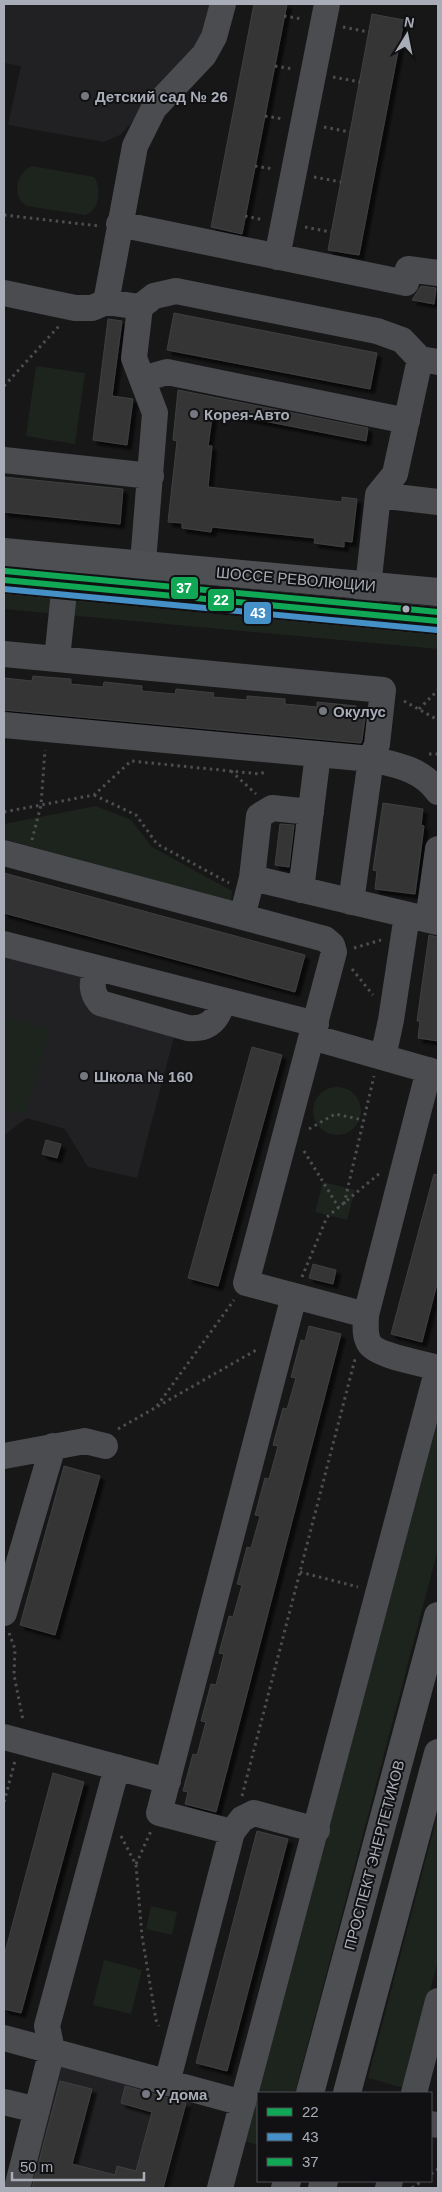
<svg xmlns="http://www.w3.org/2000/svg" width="442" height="2192" font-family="Arial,sans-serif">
<defs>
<filter id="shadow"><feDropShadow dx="4.5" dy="4.5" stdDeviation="1" flood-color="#0009"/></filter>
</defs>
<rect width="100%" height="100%" fill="#171717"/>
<!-- built -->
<path fill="#212123" d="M4 4H216L196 52 120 135 104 142 8 125 21 66 4 63Z
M4 952 82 973 81 987 175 1033 137 1178 88 1167 65 1129 27 1118 4 1135Z
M55 2064 192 2099 169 2188H23Z"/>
<!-- green -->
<path fill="#1d241e" d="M32 166 94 177C102 187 100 211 85 215L27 206C11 198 16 172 32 166Z
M36 366 85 373 75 444 26 436Z
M4 594 55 598 57 614 4 609Z
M72 600 438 633V649L68 615Z
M96 806 131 820 152 847 232 891 231 901 4 839V824Z
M4 1016 50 1029 25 1115 4 1109Z
M313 1111a24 24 0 1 1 48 0a24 24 0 1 1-48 0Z
M323 1182 355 1190 347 1220 315 1212Z
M438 1416V1549L295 2093H258V2145L245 2141Z
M438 1813V1961L404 2088 368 2078Z
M151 1906 177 1912 172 1935 146 1929Z
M104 1960 142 1970 131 2014 93 2005Z"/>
<!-- building -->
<path fill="#353536" stroke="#3f4043" filter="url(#shadow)" d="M254 4H287L242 234 211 227Z
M372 14 404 20 359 255 328 250Z
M421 286 436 288 434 304 412 300Z
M174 313 377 353 370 389 167 350Z
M108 319 122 321 112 396 133 399 127 445 93 440Z
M178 390 368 428 366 441 213 411 208 446H212L208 487 342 502V497L357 499 352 542 344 541V547L314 543 315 538 212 527 211 532 182 528V523L168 522 177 441 173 440Z
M4 477 123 489 120 524 4 512Z
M33 676 71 679V684L103 687 104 682 142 686V691L175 694 176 689 214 693 213 697 247 700V696L285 699V704L317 707V702L356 706 355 710 366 711 362 740 361 743 4 710V678L32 681Z
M383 803 423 809 421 825 424 826 415 894 375 889 377 871 373 870Z
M280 824 294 825 289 867 275 865Z
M4 873 305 955 295 992 4 913Z
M429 935 438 937V1041L418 1038 420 1021H417Z
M252 1047 282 1055 218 1286 188 1278Z
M46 1140 61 1144 57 1158 42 1154Z
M434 1174 438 1175V1280L422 1342 391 1334Z
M313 1264 336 1270 333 1284 309 1278Z
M309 1326 341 1334 216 1812 185 1804 188 1792 183 1791 193 1754 197 1755 206 1722 201 1721 211 1684 216 1685 224 1654 219 1653 229 1616 233 1617 242 1585 237 1584 247 1547 251 1548 260 1516 255 1515 265 1478 269 1479 278 1446 273 1445 283 1408 287 1409 296 1378 291 1377 301 1340 305 1341Z
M64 1466 100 1476 55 1635 20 1625Z
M53 1773 84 1782 21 2013 4 2009V1956Z
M257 1831 288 1839 227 2071 196 2063Z
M60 2081 92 2089 72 2164 115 2175 117 2166 136 2171 152 2112 121 2103 125 2086 186 2103 163 2188H32Z"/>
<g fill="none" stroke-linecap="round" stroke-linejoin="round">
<!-- path -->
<path stroke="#4d4e52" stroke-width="3" stroke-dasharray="2.5 4" stroke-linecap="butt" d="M284 16 302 19
M343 27 369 32
M275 66 293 69
M333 77 360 82
M265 116 283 119
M324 127 350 132
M255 166 274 169
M314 177 341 182
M4 215 100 226
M245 216 264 220
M305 227 331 232
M4 386 59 326
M404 701 438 720
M419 709 438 690
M429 754H438
M231 771 256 794
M94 795 136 815 157 844 229 883
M4 812 94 795 131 761 260 774 265 772
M32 840 41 805 45 750
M354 948 381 940
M352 969 373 995
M309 1129 335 1114 363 1120
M304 1151 339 1208
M344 1204 374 1076
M302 1277 327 1217 380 1173
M157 1406 234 1300
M118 1429 258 1349
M300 1572 358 1587
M9 1633 15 1649 14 1675 23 1720
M242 1796 355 1359
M4 1802 15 1761
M121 1836 136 1865 142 1936 156 2020 159 2026
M136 1864 151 1831
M431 2174 438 2169
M412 2188 422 2181"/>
<!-- minor -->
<path stroke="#4b4c50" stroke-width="26" d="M119 224 406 283 408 269 438 273
M277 257 327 4
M4 293 75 308H92L106 302 140 307 154 296 176 291 377 331 402 340 420 359 438 362
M106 302 135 146 154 108 204 55 214 37 223 4
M140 307 134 358 155 413 141 587
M143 379 167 372 407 421
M4 460 151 476
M378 495 438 502
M365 614 378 495 395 474 420 359
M4 654 383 690 377 744 371 759C397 765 422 769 438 792
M57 659 67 563
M4 725 371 759 351 902
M4 853 325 939 332 945 334 952 246 1283 366 1315
M252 878 438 922
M301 890 318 754
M242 917 252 878 259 816 272 808 311 812
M428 920 438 849
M4 944 316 1024
M96 968C92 983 90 991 100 1003L188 1028C208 1030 218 1020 223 1001
M312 1037 438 1073
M383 1057 391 1020 407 915
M429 1070 366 1315C366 1324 364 1334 369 1343 376 1356 423 1363 438 1368
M294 1296 159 1813 232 1832 242 1819 254 1813 317 1830
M4 1456 85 1441 105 1446
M4 1613 53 1446
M4 1737 168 1781
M4 2038 243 2103
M167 2083 232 1832
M414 2093 438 2001
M4 2102 37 2110
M431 2124 438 2125
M17 2188 52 2050 47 2026 117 1767
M220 2188 438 1368
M388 2188 390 2181"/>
<!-- major -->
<path stroke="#4d4f52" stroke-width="28" d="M4 552 438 592
M4 580 438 621
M310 2093 438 1616
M347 2093 438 1753
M285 2188 287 2181
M322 2188 324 2181"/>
<defs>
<path id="bus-1" d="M4 580 438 621"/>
<path id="bus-2" d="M4 589 437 630"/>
<path id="bus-3" d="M5 571 438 612"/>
</defs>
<!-- bus-1 casing -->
<use href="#bus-1" stroke="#111113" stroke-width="10"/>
<!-- bus-2 casing -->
<use href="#bus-2" stroke="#111113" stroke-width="10"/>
<!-- bus-3 casing -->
<use href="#bus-3" stroke="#111113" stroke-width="10"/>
<!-- bus-1 -->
<use href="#bus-1" stroke="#10a855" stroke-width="6"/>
<!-- bus-2 -->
<use href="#bus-2" stroke="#4590c7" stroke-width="6"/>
<!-- bus-3 -->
<use href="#bus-3" stroke="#10a855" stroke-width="6"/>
</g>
<!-- markers -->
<g fill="#757880" stroke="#111113" stroke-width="2">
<circle cx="85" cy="96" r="5"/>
<circle cx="194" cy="414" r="5"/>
<circle cx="323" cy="711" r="5"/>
<circle cx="84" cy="1076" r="5"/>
<circle cx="146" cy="2094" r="5"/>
</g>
<circle fill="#a8adb8" stroke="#111113" stroke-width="2" cx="406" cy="609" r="4.5"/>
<g text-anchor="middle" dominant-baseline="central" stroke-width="4" stroke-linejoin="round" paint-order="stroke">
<!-- poi labels -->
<g font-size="15" font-weight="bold" fill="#a8adb8" stroke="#111113" text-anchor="start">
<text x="95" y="96">Детский сад № 26</text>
<text x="204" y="414">Корея-Авто</text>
<text x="333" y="711">Окулус</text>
<text x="94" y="1076">Школа № 160</text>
<text x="156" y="2094">У дома</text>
</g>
<!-- street labels -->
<g font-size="15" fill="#a8adb8" stroke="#111113">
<text transform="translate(296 579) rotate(5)">ШОССЕ РЕВОЛЮЦИИ</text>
<text transform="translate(374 1855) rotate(-75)">ПРОСПЕКТ ЭНЕРГЕТИКОВ</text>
</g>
</g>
<g stroke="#111113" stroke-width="2">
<rect x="170" y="576" width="29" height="24" rx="5" fill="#10a855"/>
<rect x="207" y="588" width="28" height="24" rx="5" fill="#10a855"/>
<rect x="243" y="601" width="29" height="24" rx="5" fill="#4590c7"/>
</g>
<g font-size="14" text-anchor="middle" font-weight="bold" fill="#fff">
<text x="184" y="593">37</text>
<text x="221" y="605">22</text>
<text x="258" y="618">43</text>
</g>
<!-- border -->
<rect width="442" height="2192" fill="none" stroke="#a8adb8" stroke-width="10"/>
<!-- legend -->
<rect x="257" y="2092" width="175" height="90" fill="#111113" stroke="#4d4f55"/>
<rect x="267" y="2108" width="25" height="8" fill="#10a855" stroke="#4d4f55"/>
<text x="302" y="2117" font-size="15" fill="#a8adb8">22</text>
<rect x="267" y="2133" width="25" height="8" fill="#4590c7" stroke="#4d4f55"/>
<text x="302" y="2142" font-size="15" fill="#a8adb8">43</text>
<rect x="267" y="2158" width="25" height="8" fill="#10a855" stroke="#4d4f55"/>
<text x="302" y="2167" font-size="15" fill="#a8adb8">37</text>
<!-- north arrow -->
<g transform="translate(407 35) rotate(10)" stroke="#111113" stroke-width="4" paint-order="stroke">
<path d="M0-4L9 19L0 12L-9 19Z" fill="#a8adb8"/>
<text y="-8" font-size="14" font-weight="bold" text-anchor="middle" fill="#a8adb8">N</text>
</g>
<!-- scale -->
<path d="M12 2172v8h132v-8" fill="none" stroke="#a8adb8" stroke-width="2.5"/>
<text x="20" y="2172" font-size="15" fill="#a8adb8" stroke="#111113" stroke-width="4" paint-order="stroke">50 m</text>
</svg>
